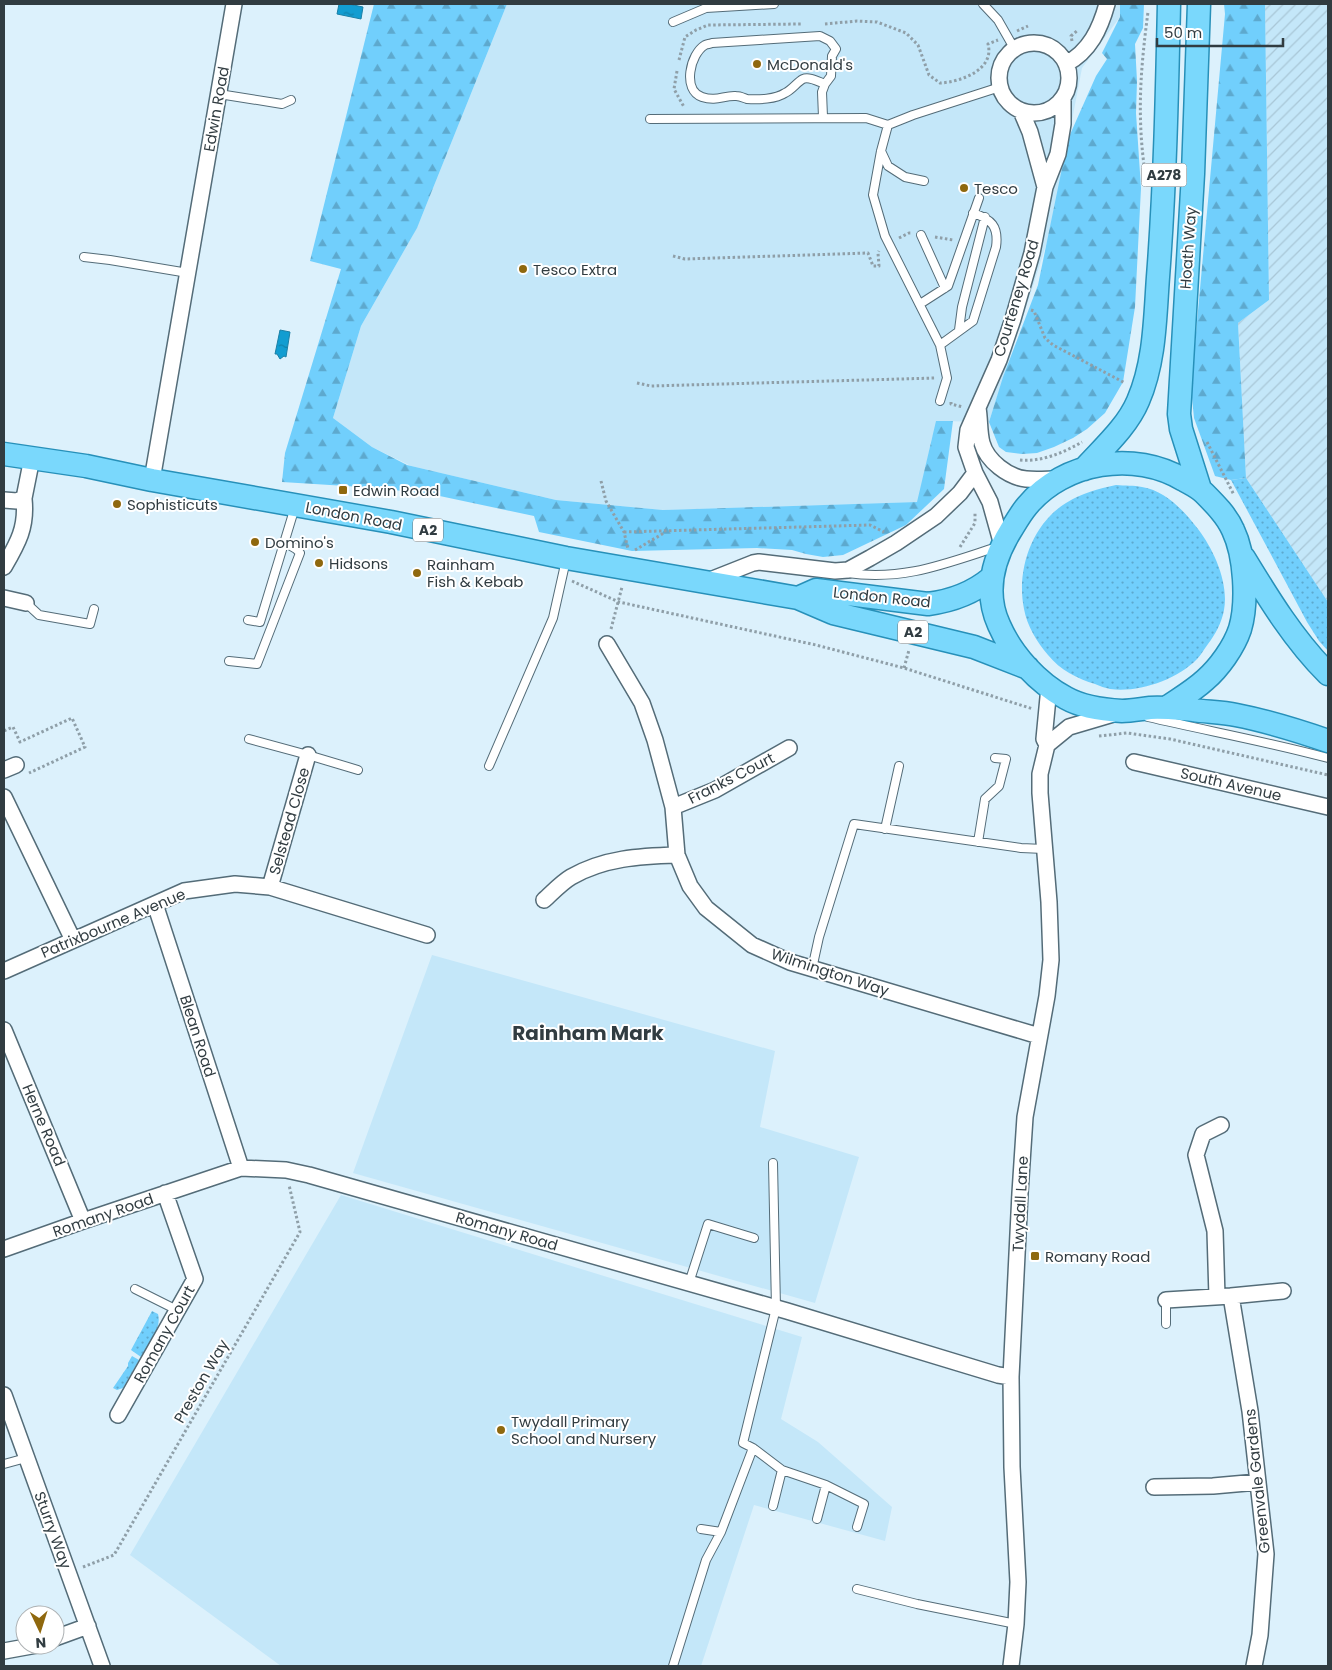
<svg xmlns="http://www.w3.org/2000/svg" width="1332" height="1670" font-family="Poppins,sans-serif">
<defs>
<pattern id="industrial-furrows" width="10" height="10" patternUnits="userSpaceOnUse" patternTransform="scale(1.25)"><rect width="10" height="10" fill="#c4e7f9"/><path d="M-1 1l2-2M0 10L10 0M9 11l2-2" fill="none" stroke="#a9c7d7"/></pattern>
<pattern id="grass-dots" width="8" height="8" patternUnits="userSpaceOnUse" patternTransform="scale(1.25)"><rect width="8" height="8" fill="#71cffc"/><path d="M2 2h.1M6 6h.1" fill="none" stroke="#5da9ce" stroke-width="1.8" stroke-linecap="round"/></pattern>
<pattern id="forest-firs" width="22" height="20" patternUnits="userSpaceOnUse" patternTransform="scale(1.25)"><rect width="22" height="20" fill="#71cffc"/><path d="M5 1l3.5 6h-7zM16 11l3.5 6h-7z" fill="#5da9ce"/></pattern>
<pattern id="water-ripples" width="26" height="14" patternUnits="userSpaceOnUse" patternTransform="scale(1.25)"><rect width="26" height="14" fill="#129dd1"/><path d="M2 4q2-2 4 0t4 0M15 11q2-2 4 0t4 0" fill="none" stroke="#1181ab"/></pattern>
</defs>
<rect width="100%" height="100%" fill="#dcf1fc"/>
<!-- built -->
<path fill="#c4e7f9" d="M507 4H1120V17L1082 68 1051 230 989 422 939 421 932 438 918 502 663 510 556 500 411 466 372 447 333 418 361 326 414 233 421 218Z
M432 955 775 1051 760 1127 859 1157 815 1303 353 1173Z
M341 1195 802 1337 781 1419 818 1442 892 1507 885 1541 754 1505 701 1666H281L130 1555Z"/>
<!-- industrial -->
<path fill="url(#industrial-furrows)" d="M1265 4H1328V602L1246 478 1238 323 1269 300Z"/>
<!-- grass -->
<path fill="url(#grass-dots)" d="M1246 478 1328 602V651L1319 641 1307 622 1231 480Z
M1116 485C1125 486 1134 485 1142 487 1166 491 1184 511 1198 529 1214 550 1229 583 1224 610 1222 622 1215 635 1208 644 1204 649 1201 655 1197 659 1177 680 1138 693 1110 689 1105 688 1100 686 1095 684 1078 679 1060 670 1048 655 1037 642 1027 626 1024 609 1016 570 1032 524 1066 503 1082 493 1098 489 1116 485Z
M152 1311 158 1314C162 1329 149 1343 141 1357L131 1350Z
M132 1356 139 1360 123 1388 117 1390 113 1388 128 1366V1363Z"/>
<!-- forest -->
<path fill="url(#forest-firs)" d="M374 4H507L417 228 361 326 333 418 372 447 407 465 556 500 663 510 917 502 936 421H953L944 489 906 525 843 555 823 557 806 554 792 550 757 548 632 551 539 532 534 516 435 495 378 488 282 482 285 453 341 269 310 261Z
M1120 4H1144L1143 28 1135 44 1137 81 1136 113 1141 188 1135 307 1123 382 1105 413 1087 429 1073 438 1054 447 1037 453 1022 454 1006 452 999 447 989 422 1003 377 1038 285 1068 139 1096 76 1107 59 1102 53 1120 17Z
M1224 4H1265L1269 300 1238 323 1246 478 1231 480 1215 476 1194 418 1191 388 1225 14Z"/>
<!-- water -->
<path fill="url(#water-ripples)" stroke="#1b80a6" d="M339 4H349L363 7 361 19 337 14Z
M280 330 290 332 286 357 284 356 280 359 277 354H275Z"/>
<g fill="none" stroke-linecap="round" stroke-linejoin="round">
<defs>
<path id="lane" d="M983 4 998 20 1014 48
M673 22 706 8 774 4
M219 94 282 104 291 100
M823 117 822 92 825 84 831 76 832 56 836 49 830 41 820 36 712 43C710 44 707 44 705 45 690 54 682 90 702 97 717 102 724 95 736 96 740 96 744 98 747 99 758 100 776 99 785 93 792 90 797 82 803 79 809 76 819 82 825 84
M650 119 866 118 888 125
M881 151 888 166 905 177 924 181
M921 235 945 288
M84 257 110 260 188 273
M920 304 948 286 979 198
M959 330 962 307 985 217
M940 345 973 321 996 247C999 226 991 219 973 213
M940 401 947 378 940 345 885 236 873 195 881 151 888 125 913 115 1000 87
M847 573C904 581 944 564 997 547
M26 603 39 615 90 624 94 609
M248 620 260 622 295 507
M229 661 257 664 300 553 296 549 284 542
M1148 717C1208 731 1269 742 1328 758
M249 739 308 755 358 770
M489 766 553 618 566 560
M885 829 899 766
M978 842 985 799 999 786 1006 759 995 758
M812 969 819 937 854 824 1021 848 1044 849
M773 1163 776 1308 743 1443 753 1448 782 1470 826 1485 864 1504 857 1527
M689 1283 708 1224 754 1238
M135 1289 177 1310
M1166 1300V1324
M4 1464 26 1458
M773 1506 782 1470
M817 1519 826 1485
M701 1529 721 1532 753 1448
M857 1589 917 1604 1016 1624
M673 1666 706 1560 721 1532"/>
<path id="street" d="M999 78a35 35 0 1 1 70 0a35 35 0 1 1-70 0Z
M1066 64C1090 51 1100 29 1107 4
M1021 111 1030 132 1045 187
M978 408C980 419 979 432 982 443 987 461 1008 477 1026 479 1036 480 1048 479 1058 479
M152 480 234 4
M4 500 17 501 24 498 32 458
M1002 545 990 502 975 473 966 447 968 430 999 360 1013 319 1032 253 1045 187 1058 154 1063 124V98
M4 567C18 543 27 527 24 499
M705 582 753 563 759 562 835 571 848 570 870 558 896 543 936 516 960 493 975 473
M4 598 26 603
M607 644 642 703 655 740 673 807 677 855 690 886 706 908 752 945 790 962 1039 1036
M1047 745 1069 727 1113 714
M1134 762 1328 807
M4 770 16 765
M4 797 73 940
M673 807 715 790 789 748
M270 887 308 755
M544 900C552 893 561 883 571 877 604 858 640 856 677 855
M155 904 241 1168
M4 971 184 891 235 884 270 887 427 935
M4 1030 83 1221
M4 1249 83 1221 241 1168 286 1170 309 1175 787 1311 998 1375 1011 1377
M1231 1296 1283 1291
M1217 1297 1215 1231 1196 1155 1203 1134 1221 1125
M1166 1300 1231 1296 1250 1411 1266 1554 1260 1635 1254 1666
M4 1395 102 1666
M118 1415 195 1279 165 1193
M1154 1487 1213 1486 1258 1482
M55 1638 88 1626
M4 1651 37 1645
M1011 1666 1016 1624 1018 1582 1012 1467 1011 1377 1020 1193 1025 1117 1047 996 1051 960 1049 902 1040 793V774L1047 745 1044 739 1049 687"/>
<path id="primary" d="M1199 4 1193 174 1179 414 1181 429 1200 489
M4 454 86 466 152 480 391 522 566 558 798 598 833 613 974 647 1028 668
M1084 469C1103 448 1127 427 1138 401 1155 362 1155 318 1158 277 1165 186 1167 95 1169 4
M1244 558C1269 599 1294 640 1328 674
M798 598 816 590 928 604C951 601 973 593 991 578
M1166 708C1179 699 1193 691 1205 680 1219 668 1234 647 1240 629 1248 602 1245 555 1233 530 1227 516 1215 504 1204 493 1198 487 1191 484 1184 480 1135 450 1064 461 1027 506 1021 513 1016 522 1011 530 993 559 984 592 999 625 1012 655 1038 683 1066 698 1082 707 1104 710 1122 711 1131 711 1141 709 1150 708 1165 707 1179 709 1193 710 1207 712 1222 712 1236 715 1267 721 1299 731 1328 741"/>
</defs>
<!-- lane casing -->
<use href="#lane" stroke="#546c78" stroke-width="10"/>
<!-- street casing -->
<use href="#street" stroke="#546c78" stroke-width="18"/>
<!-- primary casing -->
<use href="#primary" stroke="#2790b9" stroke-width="25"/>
<!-- path -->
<path stroke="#8f9fa8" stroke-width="3" stroke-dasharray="2.5 2.5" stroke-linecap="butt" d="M825 24 857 21 877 22 906 33 918 45 929 75 940 83C960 82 995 70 988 44L998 40
M1017 31 1028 26
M1072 41 1071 36 1078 30
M679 60 685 37 696 30 708 25 802 24
M677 71 674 89 684 107
M1144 165C1137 111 1141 65 1148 12
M935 237 953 240
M899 238 909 233H911
M673 256 685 259 868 253 873 266H879L878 253 879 251
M1031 310 1034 311 1045 338 1053 345 1125 383
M637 383 651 386 936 378
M951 402V404L963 407
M1207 442 1234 495
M1020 460C1041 462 1063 453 1082 442
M601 481 606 501 624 532 628 549
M624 532 870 525 884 532
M960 547 975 523V513
M635 550 664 533
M572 581 619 602 816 645 904 668 1033 709
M611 629 622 587
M904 668 909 650
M4 731 13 727 20 742 72 718 85 747 29 773
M1099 736 1127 733 1170 739 1328 775
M83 1567 114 1555 300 1232 289 1185"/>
<!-- lane -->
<use href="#lane" stroke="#fff" stroke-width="8"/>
<!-- street -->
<use href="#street" stroke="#fff" stroke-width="15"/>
<!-- primary -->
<use href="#primary" stroke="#7ad8fc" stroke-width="22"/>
</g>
<!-- markers -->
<g fill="#8f680e" stroke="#fff" stroke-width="2">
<circle cx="757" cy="64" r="5"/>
<circle cx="964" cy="188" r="5"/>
<circle cx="523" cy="269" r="5"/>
<rect x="338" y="485" width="10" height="10" rx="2.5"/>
<circle cx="117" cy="504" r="5"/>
<circle cx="255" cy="542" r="5"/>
<circle cx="319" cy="563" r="5"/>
<circle cx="417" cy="573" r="5"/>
<rect x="1030" y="1251" width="10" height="10" rx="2.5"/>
<circle cx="501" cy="1430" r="5"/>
</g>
<g text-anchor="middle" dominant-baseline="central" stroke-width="4" stroke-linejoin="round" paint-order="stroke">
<!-- shield labels -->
<g fill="#fff" stroke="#6f767a" stroke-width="1">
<rect x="1141.5" y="163.5" width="45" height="23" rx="4"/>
<rect x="413" y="518.5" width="30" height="23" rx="4"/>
<rect x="898" y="620.5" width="30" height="23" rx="4"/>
</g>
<g font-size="14" font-weight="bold" fill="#313c41">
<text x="1164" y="175">A278</text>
<text x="428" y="530">A2</text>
<text x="913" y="632">A2</text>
</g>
<!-- poi labels -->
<g font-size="15" fill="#313c41" stroke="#fff" text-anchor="start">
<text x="767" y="64">McDonald's</text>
<text x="974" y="188">Tesco</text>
<text x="533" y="269">Tesco Extra</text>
<text x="353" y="490">Edwin Road</text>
<text x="127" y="504">Sophisticuts</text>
<text x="265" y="542">Domino's</text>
<text x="329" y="563">Hidsons</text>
<text x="427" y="564">Rainham<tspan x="427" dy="17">Fish &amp; Kebab</tspan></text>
<text x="1045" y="1256">Romany Road</text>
<text x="511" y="1421">Twydall Primary<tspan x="511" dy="17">School and Nursery</tspan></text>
</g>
<!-- street labels -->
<g font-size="15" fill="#313c41" stroke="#fff">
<text transform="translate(216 109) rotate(-80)">Edwin Road</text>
<text transform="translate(1188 248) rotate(-86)">Hoath Way</text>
<text transform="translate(1016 298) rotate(-73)">Courteney Road</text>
<text transform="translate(354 516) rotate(11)">London Road</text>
<text transform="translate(882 597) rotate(6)">London Road</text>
<text transform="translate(731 778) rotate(-27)">Franks Court</text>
<text transform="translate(1231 784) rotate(13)">South Avenue</text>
<text transform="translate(289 821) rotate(-74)">Selstead Close</text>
<text transform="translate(113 923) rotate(-23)">Patrixbourne Avenue</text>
<text transform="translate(830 972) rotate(18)">Wilmington Way</text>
<text transform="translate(198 1036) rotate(72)">Blean Road</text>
<text transform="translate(44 1125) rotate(67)">Herne Road</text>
<text transform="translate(1020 1204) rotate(-87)">Twydall Lane</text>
<text transform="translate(103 1215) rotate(-19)">Romany Road</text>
<text transform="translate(507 1231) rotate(16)">Romany Road</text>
<text transform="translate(164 1334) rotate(-61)">Romany Court</text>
<text transform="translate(201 1381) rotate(-60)">Preston Way</text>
<text transform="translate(1257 1481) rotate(-96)">Greenvale Gardens</text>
<text transform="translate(53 1530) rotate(70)">Sturry Way</text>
</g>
<!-- district labels -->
<g font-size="20" font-weight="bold" fill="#313c41" stroke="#fff">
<text x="588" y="1033">Rainham Mark</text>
</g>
</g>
<!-- border -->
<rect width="1332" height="1670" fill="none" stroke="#313c41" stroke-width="10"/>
<!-- north arrow -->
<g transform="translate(40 1630) rotate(176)"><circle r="24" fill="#ffffff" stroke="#adb1b3"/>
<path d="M0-4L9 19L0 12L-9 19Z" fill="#8f680e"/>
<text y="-8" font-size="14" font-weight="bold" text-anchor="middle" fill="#313c41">N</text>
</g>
<!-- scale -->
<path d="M1157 38v8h126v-8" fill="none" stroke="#313c41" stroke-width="2.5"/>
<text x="1164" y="38" font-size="15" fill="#313c41" stroke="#ffffff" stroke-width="4" paint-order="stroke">50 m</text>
</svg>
